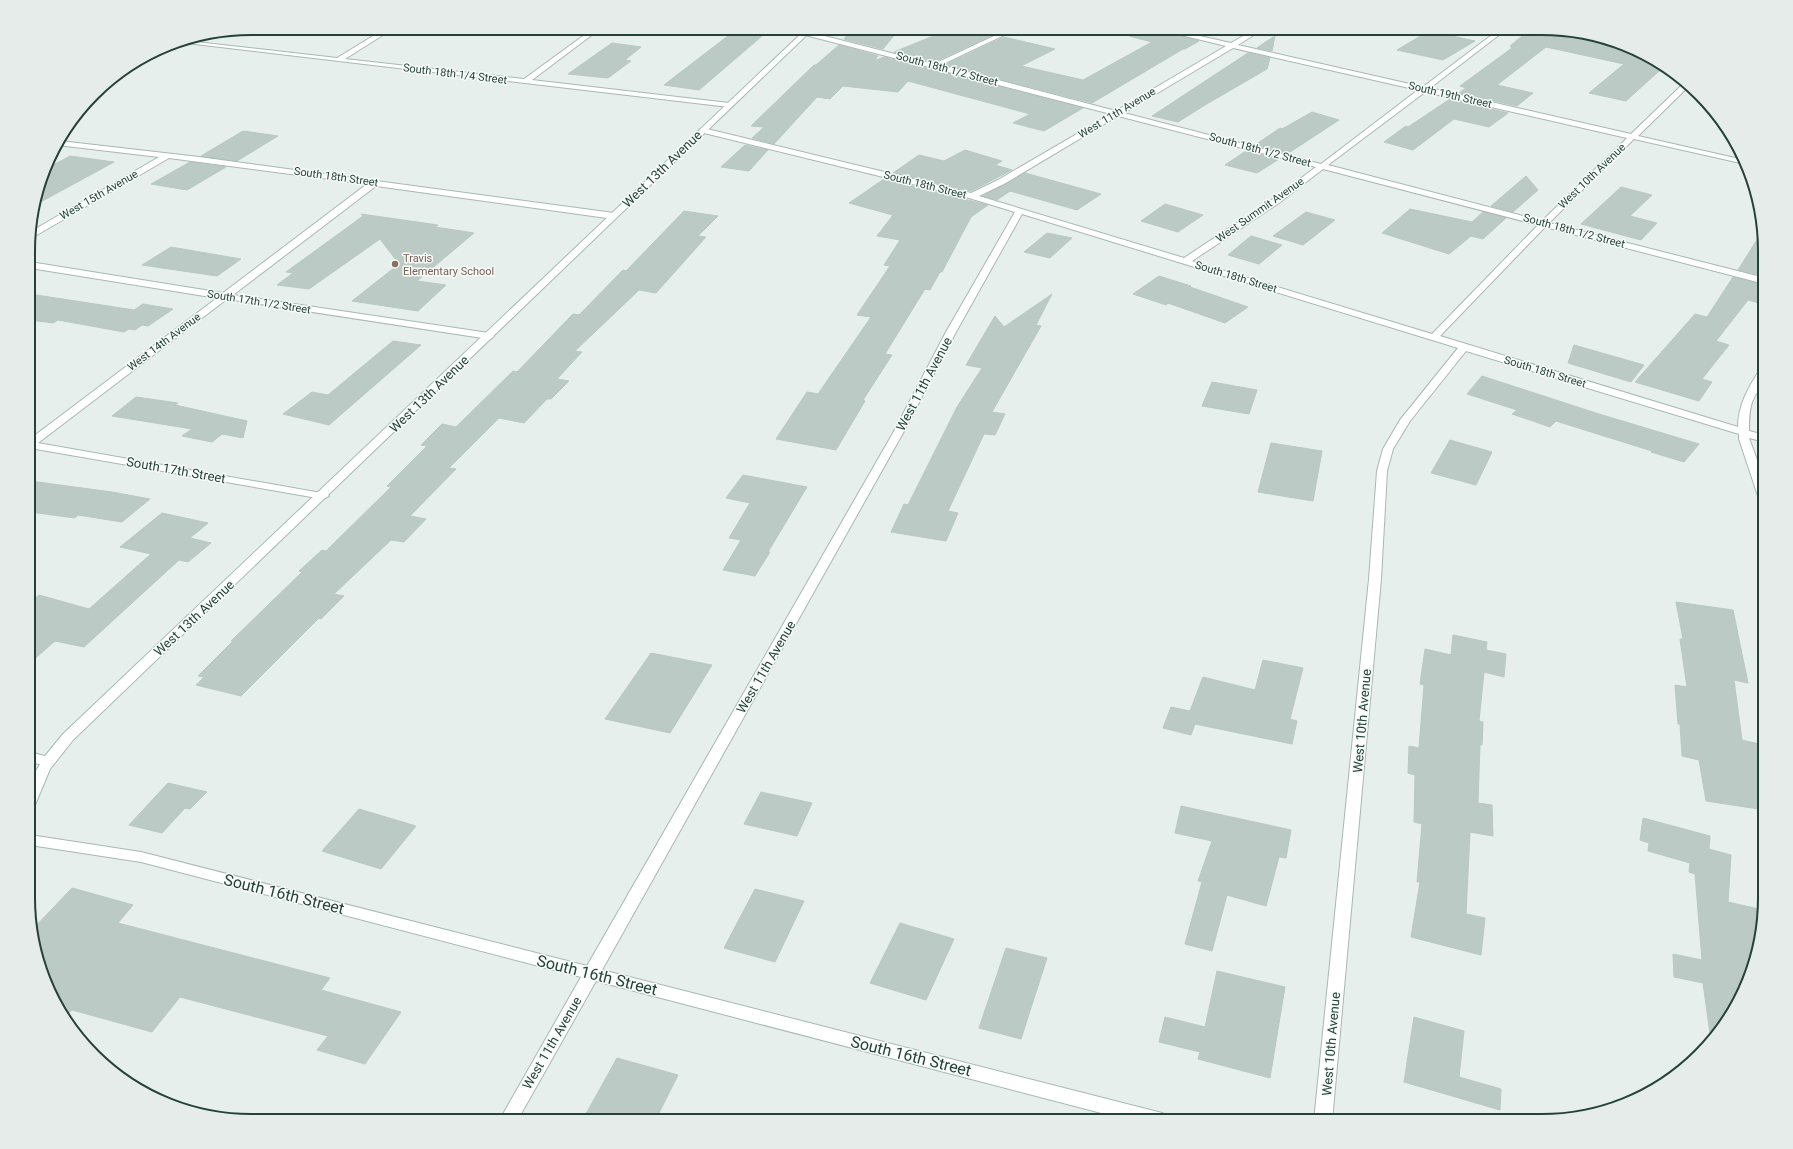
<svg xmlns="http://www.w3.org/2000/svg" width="1793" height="1149" font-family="Roboto,sans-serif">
<rect width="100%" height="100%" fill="#e6efeb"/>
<!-- building -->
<path fill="#bbcac4" stroke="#b8c9c2" d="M853 28H900L883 49 844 39Z
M953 28H970L994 34 934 62 894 52Z
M1130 28H1151L1199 41 1185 49H1183L1092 103 945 65 1004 37 1055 49 1021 66 1083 80 1152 42 1129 36Z
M1171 28H1221L1207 36Z
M1527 28H1542L1614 40 1666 65 1662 72 1659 71 1626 101 1589 93 1624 64 1546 47 1497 85 1533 93 1517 106 1459 93 1466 88 1460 86 1512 48 1510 46 1527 32Z
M1429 31 1475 41 1443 60 1397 50Z
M733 32 762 36 699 90 664 85Z
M1275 36 1272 51 1257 48 1264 43Z
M612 43 641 47 625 60 631 61 608 78 568 74Z
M839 45 878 56 874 61 884 57 1083 108 1044 131 1013 123 1030 114 908 81 898 92 843 86 830 99 817 97 774 144 752 138 764 127 751 126 814 65H816Z
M1248 53 1270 58 1267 69 1205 105 1178 122 1152 116Z
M1450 99 1508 113 1489 127 1454 119 1413 150 1384 142 1406 126 1408 127Z
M1312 112 1339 120 1287 154 1255 145 1280 128 1282 129Z
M243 131 278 136 237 161 201 156Z
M745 145 768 150 749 171 721 167Z
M965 150 1002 161 995 165 1012 170 971 191 893 173 919 155 944 161Z
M1246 151 1279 159 1257 173 1225 165Z
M70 156 114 162 35 205 46 169Z
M190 162 226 167 187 190 151 184Z
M1025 173 1101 194 1077 210 1010 191 997 200 983 196Z
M1526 176 1538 190 1513 212 1491 206Z
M884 179 988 205 971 217 942 272H940L930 290 925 289 885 354 892 355 863 400 865 401 836 450 776 439 807 392 818 394 871 317 857 315 890 266 884 265 900 240 877 236 893 215 849 203Z
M1621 187 1652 195 1630 216 1657 223 1641 240 1581 224Z
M1165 204 1203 215 1178 232 1141 221Z
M1410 209 1472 222 1483 212 1506 218 1483 239 1471 236 1449 254 1382 233Z
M684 211 718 216 698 236 706 237 656 293 639 290 575 351 582 352 557 379 569 381 551 399H547L524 423 499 418 449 468 456 469 410 516 426 519 404 542 391 540 334 594 344 596 321 619 319 618 241 696 196 685 204 677 198 676 233 641H231L302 572 299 571 322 550 326 551 391 487 387 486 427 446 421 445 442 424 456 427 513 371 517 372 573 314 579 315 623 270 626 271Z
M1306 212 1335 220 1303 245 1273 236Z
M361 214 438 225 435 227 474 233 417 281 446 285 418 311 352 301 399 264 380 239 309 289 277 285 293 273 286 272 363 216Z
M1763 230 1765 276 1738 270Z
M1047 233 1072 238 1050 258 1024 252Z
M1251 236 1282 245 1259 264 1228 255Z
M171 247 241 259 217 276 142 265Z
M1159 276 1191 286 1190 287 1248 307 1225 323 1168 303 1166 305 1133 294Z
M1733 277 1765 285V295L1759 303 1748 300 1716 341 1729 345 1702 379 1712 382 1699 401 1635 382 1695 314 1707 317Z
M30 294 134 310 143 304 173 309 148 326 142 325 135 330 129 329 124 332 58 320 53 323 30 320Z
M1052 294 1036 325 1041 326 992 412 1005 414 995 435 984 434 948 511 958 513 946 541 891 532 904 504 908 505 957 407 982 368 966 365 995 316 1004 327Z
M393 341 421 345 329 425 283 414 312 392 328 395Z
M1574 345 1644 365 1631 382 1568 363Z
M1482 376 1599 414 1699 444 1684 462 1651 452 1652 451 1556 421 1550 427 1512 414 1517 410 1467 394Z
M1212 382 1257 390 1249 414 1202 406Z
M136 397 178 403 175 405 247 421 243 438 222 434 212 442 182 436 192 429 112 416Z
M1450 440 1492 452 1476 485 1431 473Z
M1271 443 1322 451 1313 501 1258 492Z
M743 475 807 487 768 552H770L755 576 723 570 741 540 729 538 750 503 726 498Z
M30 481 112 492 150 499 122 522 78 515 75 518 30 512Z
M162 513 208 523 190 538 211 543 188 562 179 560 84 647 55 641 30 663V603L39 595 89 609 151 554 120 547Z
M1676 602 1733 610 1748 683 1734 680 1742 740 1759 744 1762 785 1765 786V810L1706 801 1699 760 1682 756 1680 724H1678L1675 685 1687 687 1680 639H1683Z
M1453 635 1487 642 1486 650 1506 654 1504 677 1484 672 1479 721 1483 722 1482 745H1480L1478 803 1492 805 1493 836 1470 832 1466 914 1485 918 1481 955 1411 937 1420 882H1417L1422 824 1414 822 1415 775 1408 773 1409 746 1419 748 1424 685 1420 684 1425 649 1451 655Z
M651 653 712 665 670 733 605 719Z
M1263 660 1303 668 1290 719 1297 721 1292 744 1195 724 1191 735 1163 728 1171 707 1190 711 1203 677 1255 690Z
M168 783 207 792 190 809 185 808 162 833 129 825Z
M761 792 812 803 797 836 744 824Z
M1181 806 1291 830 1286 858 1279 857 1266 906 1227 895 1212 951 1185 944 1202 882 1198 881 1212 841 1175 833Z
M359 809 416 826 381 869 322 851Z
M1643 818 1710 836 1709 849 1731 855 1728 902 1759 909 1762 926 1753 970 1727 1022 1711 1041 1703 983 1674 977 1673 954 1702 960 1695 874 1689 872 1690 863 1648 851 1649 843 1640 840Z
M72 888 133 905 118 923 330 978 321 990 401 1012 365 1064 317 1050 328 1036 180 997 152 1032 72 1010 64 1018 58 1010 31 931Z
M755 889 804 901 775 962 724 948Z
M900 923 954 939 926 1000 870 983Z
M1006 948 1047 958 1021 1039 979 1028Z
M1217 971 1285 987 1270 1078 1198 1059 1200 1052 1159 1042 1165 1017 1205 1027Z
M1414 1017 1464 1031 1459 1077 1501 1089 1500 1110 1404 1082Z
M617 1058 678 1075 655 1121H582Z"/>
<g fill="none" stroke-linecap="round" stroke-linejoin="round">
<defs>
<path id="street" d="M386 28H394L345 59 524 79 594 28H601L532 80 729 103 733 105 729 107 178 42 187 41 337 58Z
M751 28H774L805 31 934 64 1011 28H1019L941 65 1116 111 1226 46 1152 28H1164L1231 43 1257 28H1265L1238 45 1423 87 1501 28H1508L1430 88 1631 134 1685 82 1689 86 1638 136 1744 160 1745 164 1634 139 1549 223 1765 278V284L1545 227 1440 336 1738 427C1738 405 1749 386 1761 368L1765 367C1765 382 1758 389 1752 402 1749 412 1749 421 1749 431L1765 435V442L1749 438 1765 482V502L1759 499 1739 439V434L1466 351 1410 421 1393 449 1387 471 1381 579 1332 1121H1314L1369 579 1377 471 1383 449 1400 420 1458 348 1022 214 956 332 903 433 602 970 1162 1113 1168 1116 1171 1121H1132L596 981 517 1121H499L581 977 141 862 30 845V835L141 852 587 966 893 433 946 332 1015 212 969 198 700 132 699 130 703 128 971 193 998 180 1111 114 805 35 754 30ZM1233 48 1418 90 1321 164 1124 113ZM1425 92 1627 138 1542 221 1328 165ZM1118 116 1316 167 1273 199 1184 258 979 196 1004 184ZM1323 169 1538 225 1432 334 1192 261 1279 203Z
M60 141 199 157 614 213 618 216 614 219 376 186 233 295 489 333 494 336 492 338 489 339 227 299 38 443 327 494 329 496 323 499 30 448V439L217 298 30 268V262L223 293 367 184 169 158 30 239V232L159 157 57 145Z
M30 752 52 758 54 761 52 764 47 766 30 762Z"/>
<path id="secondary" d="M807 28H814L73 740 50 769 35 805 30 806V781L45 756 63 734Z"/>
</defs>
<!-- street casing -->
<use href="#street" stroke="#a8b8b2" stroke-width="2"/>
<!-- secondary casing -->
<use href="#secondary" stroke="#a4bbb3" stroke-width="2"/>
<!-- street -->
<use href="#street" fill="#fff" fill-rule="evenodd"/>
<!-- secondary -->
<use href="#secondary" fill="#fff" fill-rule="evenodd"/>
</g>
<!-- markers -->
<circle fill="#8d6e63" stroke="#f7fbf9" stroke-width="1.5" cx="395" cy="264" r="4"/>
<g text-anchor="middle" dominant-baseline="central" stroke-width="3" stroke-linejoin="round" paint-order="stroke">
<!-- far-street labels -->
<g font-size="11" fill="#24423a" stroke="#f7fbf9">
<text transform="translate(947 69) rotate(15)">South 18th 1/2 Street</text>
<text transform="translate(455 74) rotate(7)">South 18th 1/4 Street</text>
<text transform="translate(1450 95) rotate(13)">South 19th Street</text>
<text transform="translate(1117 113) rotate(-31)">West 11th Avenue</text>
<text transform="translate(1260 150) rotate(15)">South 18th 1/2 Street</text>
<text transform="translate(1592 176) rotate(-44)">West 10th Avenue</text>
<text transform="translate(336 177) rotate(8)">South 18th Street</text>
<text transform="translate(925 185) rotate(14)">South 18th Street</text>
<text transform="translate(99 195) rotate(-30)">West 15th Avenue</text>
<text transform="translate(1260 210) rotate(-35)">West Summit Avenue</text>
<text transform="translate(1574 231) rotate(15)">South 18th 1/2 Street</text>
<text transform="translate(1236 277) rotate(17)">South 18th Street</text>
<text transform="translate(259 302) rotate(9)">South 17th 1/2 Street</text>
<text transform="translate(164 342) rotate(-37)">West 14th Avenue</text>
<text transform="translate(1545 372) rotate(17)">South 18th Street</text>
</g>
<!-- far-education labels -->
<g font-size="11" fill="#785e54" stroke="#f7fbf9" text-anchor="start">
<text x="403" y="258">Travis<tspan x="403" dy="13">Elementary School</tspan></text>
</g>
<!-- street labels -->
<g font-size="13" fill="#24423a" stroke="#f7fbf9">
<text transform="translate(662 169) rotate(-44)">West 13th Avenue</text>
<text transform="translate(924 384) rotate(-62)">West 11th Avenue</text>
<text transform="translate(429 394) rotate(-44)">West 13th Avenue</text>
<text transform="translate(176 470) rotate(10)">South 17th Street</text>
<text transform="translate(194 618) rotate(-43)">West 13th Avenue</text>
<text transform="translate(766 667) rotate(-60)">West 11th Avenue</text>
<text transform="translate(1362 721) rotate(-85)">West 10th Avenue</text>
<text transform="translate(552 1043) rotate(-60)">West 11th Avenue</text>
<text transform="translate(1331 1044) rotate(-85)">West 10th Avenue</text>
</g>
<!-- near-street labels -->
<g font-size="16" fill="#24423a" stroke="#f7fbf9">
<text transform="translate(284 894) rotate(14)">South 16th Street</text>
<text transform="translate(597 975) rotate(14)">South 16th Street</text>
<text transform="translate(911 1056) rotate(14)">South 16th Street</text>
</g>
</g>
<!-- crop -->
<path d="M0 0H1793V1149H0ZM251 35H1542A216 216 0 0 1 1758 251V898A216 216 0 0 1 1542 1114H251A216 216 0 0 1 35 898V251A216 216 0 0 1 251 35Z" fill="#e6ecea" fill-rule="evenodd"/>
<path fill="none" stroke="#24423a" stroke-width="2" d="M251 35H1542A216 216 0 0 1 1758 251V898A216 216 0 0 1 1542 1114H251A216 216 0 0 1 35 898V251A216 216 0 0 1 251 35Z"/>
</svg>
